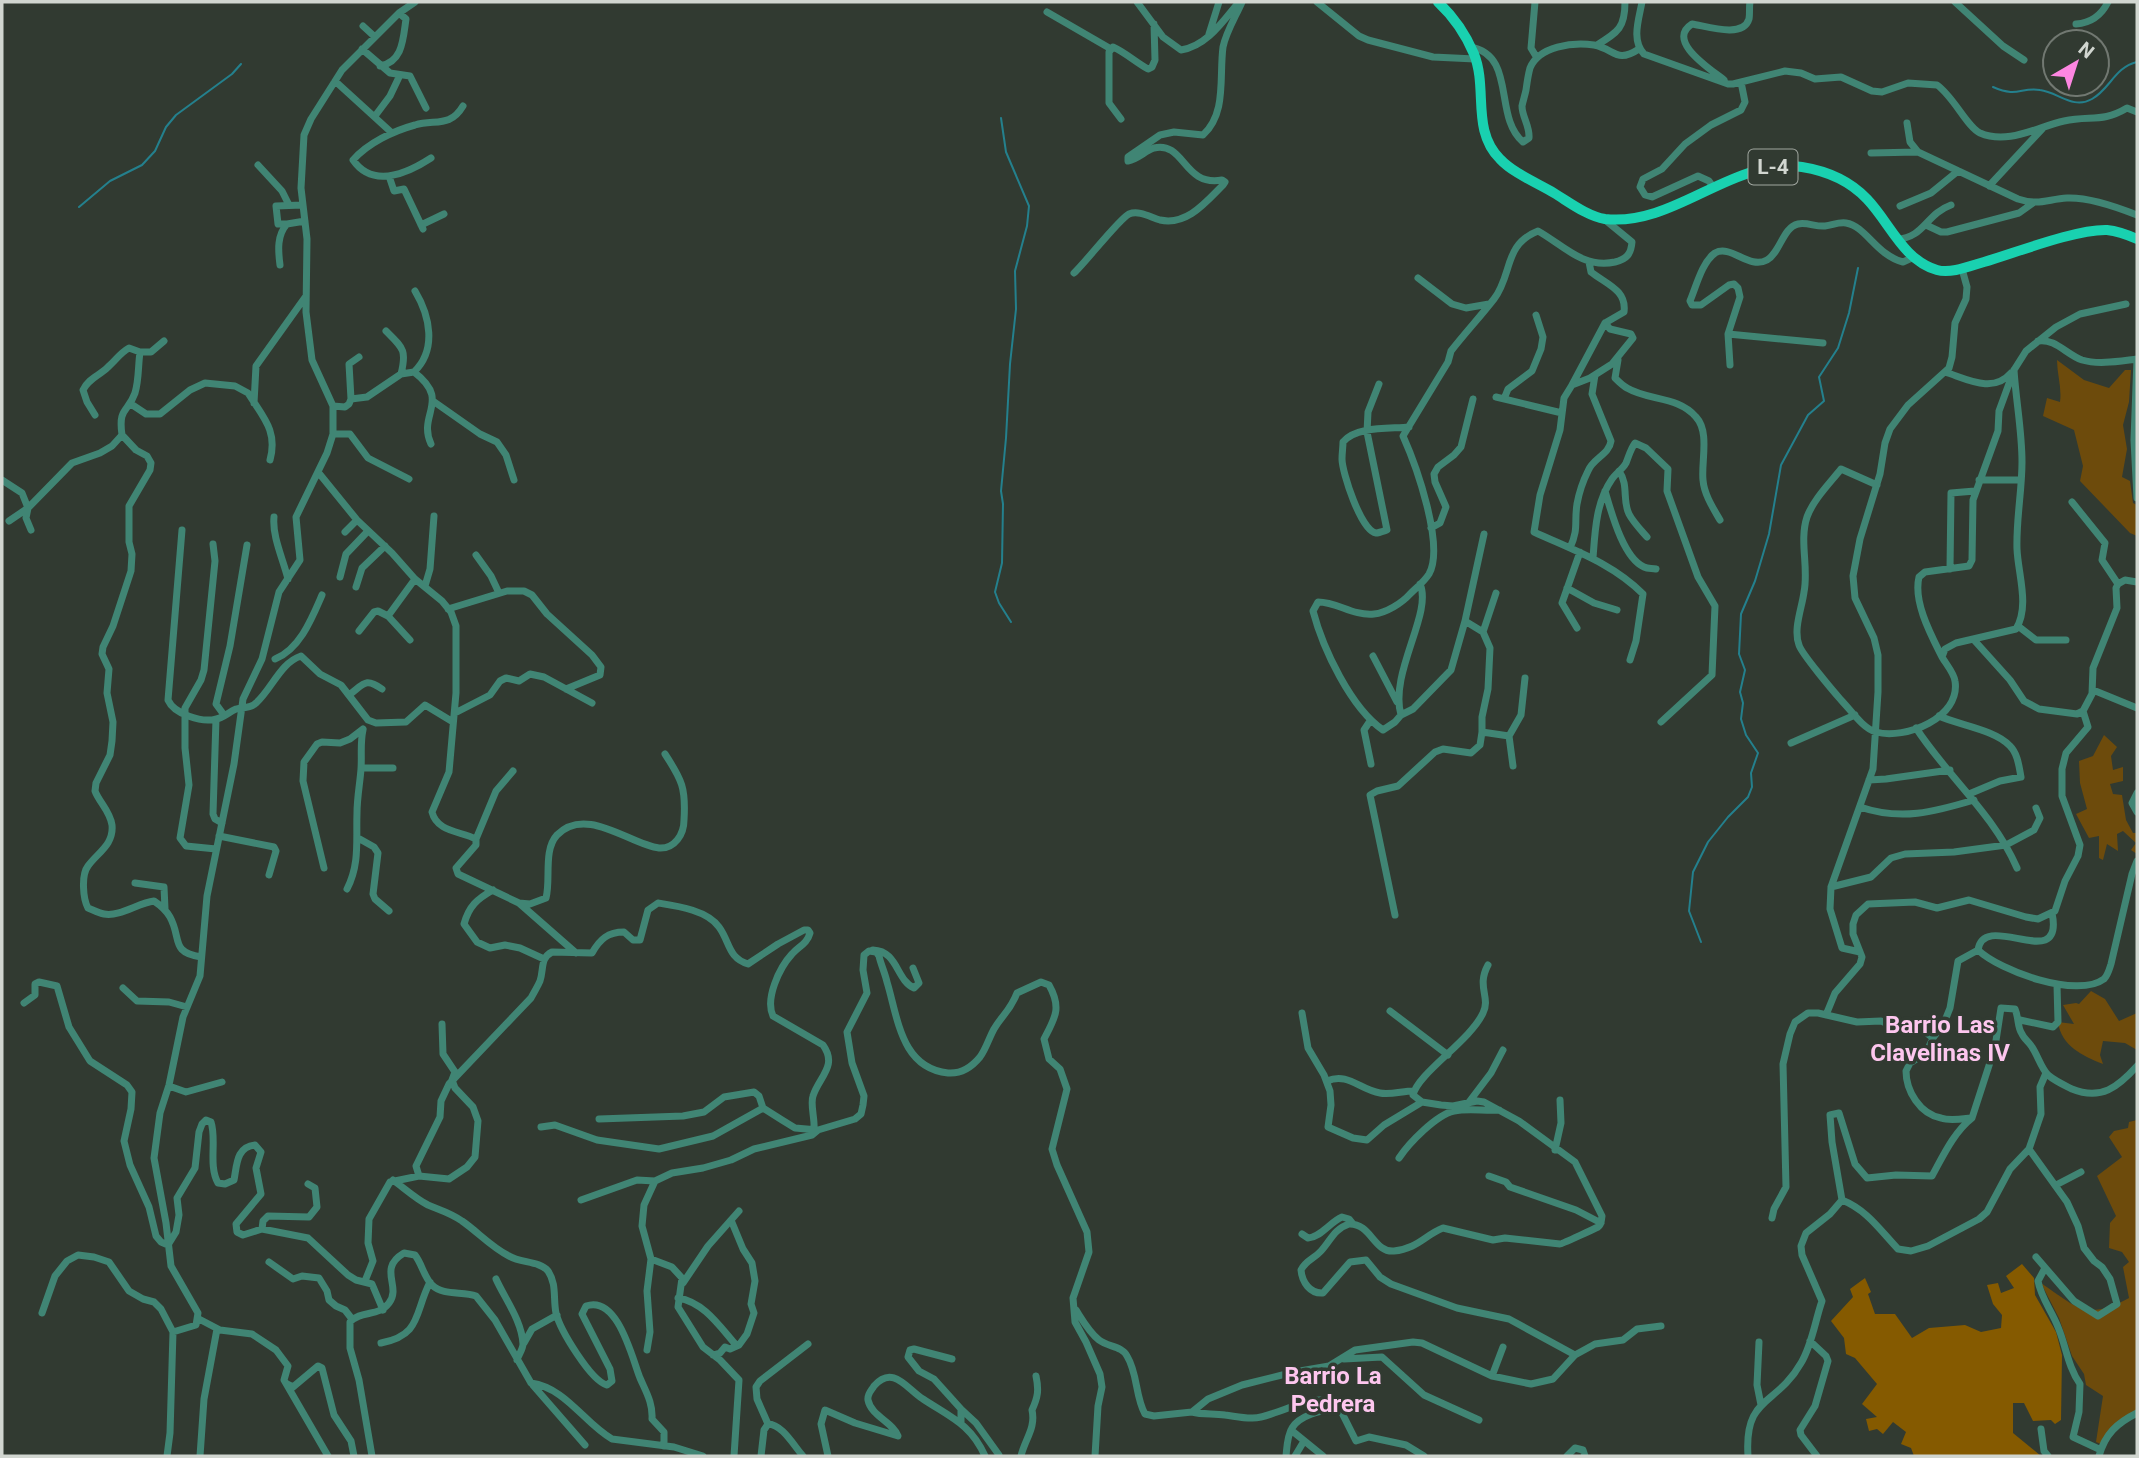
<svg xmlns="http://www.w3.org/2000/svg" width="2139" height="1458" font-family="Roboto,sans-serif">
<rect width="100%" height="100%" fill="#313a31"/>
<!-- green -->
<path fill="#6d4b0c" d="M2057 360 2084 380 2109 388 2125 370H2131L2129 402 2123 425 2127 449 2122 477 2130 481 2133 503 2137 505V536L2130 533 2080 481 2083 466 2074 430 2043 416 2047 398 2060 402C2062 388 2057 374 2057 360Z
M2104 735 2117 747 2111 756 2113 770 2123 767V781L2110 784 2113 794 2122 795 2126 820 2133 833H2137V854L2131 850 2136 843 2123 831 2117 834 2118 851 2107 844 2103 860 2099 858V836L2089 838 2076 814 2087 809 2080 783 2079 761 2093 756Z
M2091 991 2105 999 2119 1021 2137 1013V1050L2125 1043 2103 1041 2100 1055 2103 1064C2083 1056 2061 1046 2058 1022L2074 1024 2063 1005 2076 1003 2079 1004Z
M2137 1120V1416L2114 1425 2103 1445 2096 1442 2103 1396 2086 1385 2084 1374 2072 1356 2059 1318 2041 1283C2078 1308 2085 1321 2129 1298L2123 1267 2129 1262 2122 1252 2109 1248 2110 1223 2116 1216 2097 1176 2122 1157 2109 1137 2114 1131 2128 1128 2129 1122Z"/>
<!-- forest -->
<path fill="#855a00" d="M2022 1264 2034 1278 2035 1295 2056 1332 2062 1355 2061 1420 2055 1424 2051 1420 2033 1421 2024 1403H2013V1433L2041 1456H1914L1911 1448 1901 1444 1906 1432 1893 1422 1883 1434 1877 1429 1869 1431 1866 1419 1877 1417 1862 1404 1877 1384 1855 1358 1846 1354 1844 1338 1831 1321 1853 1297 1850 1289 1865 1278 1871 1292 1868 1294 1875 1314H1895L1912 1338 1929 1328 1965 1325 1981 1332 2001 1328 2002 1315 1993 1304 1987 1285 1998 1283 2001 1293 2014 1288 2006 1276Z"/>
<g fill="none" stroke-linecap="round" stroke-linejoin="round">
<!-- stream -->
<path stroke="#24808d" stroke-width="2" d="M1993 87C2018 98 2020 87 2040 90 2058 92 2073 110 2092 99 2110 89 2115 67 2137 62
M1001 118 1006 152 1029 206 1027 226 1015 271 1016 309 1010 364 1006 438 1001 491 1003 504 1002 563 995 592 999 603 1011 622
M79 207 110 181 142 165 155 151 166 127 176 115 232 74 241 64
M1701 942 1689 911 1693 872 1708 842 1728 817 1748 797 1752 787 1751 773 1758 753 1746 735 1741 719 1743 703 1740 692 1745 670 1739 654 1741 614 1755 581 1769 534 1781 465 1808 415 1824 401 1819 377 1838 348 1849 313 1858 268"/>
<!-- street -->
<path stroke="#408574" stroke-width="7" d="M1137 2 1163 37 1181 50C1207 46 1223 21 1239 2
M1317 2 1359 36 1368 40 1433 57 1475 59
M1535 2 1531 48 1537 58
M1642 2C1639 19 1631 40 1644 54L1728 84H1733L1785 71 1801 73 1815 79 1841 77 1872 91 1882 92 1908 83 1937 85C1954 97 1967 127 1980 133 2008 145 2037 127 2064 121 2090 115 2102 123 2127 108L2137 112
M1955 2 2003 46 2024 60
M1047 12 1111 49
M2076 24C2091 23 2101 16 2108 2
M363 26 375 37
M1209 34 1219 2
M1597 45C1618 32 1625 28 1625 2
M1470 47C1517 55 1493 117 1523 142L1529 138C1530 126 1522 117 1522 106 1523 101 1525 95 1526 90 1527 83 1528 75 1530 68 1539 46 1573 42 1594 45 1615 49 1616 64 1639 49
M362 49 390 73 410 76 426 108
M380 66C403 62 403 39 406 19L399 13
M1724 80C1712 70 1665 41 1692 24 1706 26 1743 39 1749 19 1750 14 1749 7 1750 2
M335 81 392 133
M375 116 390 96 400 75
M1121 119 1109 103V52L1113 47C1123 51 1137 63 1148 69L1152 67 1155 60 1154 24
M1907 123 1910 142 1918 152 2018 199C2039 206 2048 199 2067 198 2090 197 2117 207 2137 215
M1871 153 1917 152
M431 158C408 173 373 189 353 160 368 143 393 131 415 125 435 119 450 128 463 106
M258 165 282 191 289 205
M389 176 394 191 404 189 423 229
M1989 186 2043 128
M1714 188 1709 181 1698 176 1652 197 1645 195 1640 187 1643 179 1662 169 1685 144 1711 125 1741 110 1745 102 1741 82
M1900 206 1931 193 1958 171
M287 224H278L276 206 302 205
M421 225 444 214
M1926 225 1941 232H1947L2019 213 2033 203
M1897 239C1924 238 1926 214 1951 205
M1589 262 1591 272C1606 284 1627 290 1624 312L1605 323 1610 329 1631 334 1633 338 1612 364 1590 378 1572 385 1564 398 1560 430 1540 495 1534 532C1573 550 1612 563 1643 594L1636 641 1630 660
M280 265C278 250 277 235 287 224L305 221
M1074 273C1085 263 1120 218 1129 214 1139 210 1150 217 1160 220 1187 226 1206 202 1223 185L1225 182 1222 180C1183 187 1185 141 1154 148 1145 151 1138 159 1128 161V157L1160 135 1174 132 1203 135C1227 113 1219 77 1223 47 1226 32 1236 16 1242 2
M1418 278 1452 304 1466 308 1489 304
M386 331C403 348 407 350 401 374
M1728 334 1823 343
M164 341 151 352H140C138 366 139 380 135 393 128 413 118 407 122 435L136 450 147 456 151 463 150 470 129 506V542L132 554 131 571 113 626 103 647 102 654 109 669 107 693 113 722 112 741 110 755 96 783 95 791C99 802 110 811 112 825 114 845 97 853 88 866 81 875 83 899 88 908 93 910 99 913 104 914 120 917 138 903 154 901 160 905 166 910 170 917 182 939 170 952 201 957
M2038 341C2055 338 2067 355 2082 360 2099 365 2120 361 2137 359
M1618 360 1615 378C1618 381 1623 386 1627 388 1649 401 1678 396 1696 417 1710 432 1701 462 1703 480 1704 494 1713 508 1720 520
M1730 365 1728 334 1740 297 1738 288 1734 284 1729 285 1701 305H1692L1690 301C1696 287 1702 262 1715 253 1731 244 1749 270 1767 260 1780 253 1783 227 1798 224 1807 222 1816 227 1825 226 1833 225 1838 222 1846 223 1866 226 1876 255 1903 262L1914 257
M414 372C437 350 430 316 415 291
M1945 372C1967 379 1993 394 2011 373
M1379 384 1368 412 1367 432 1387 530C1384 531 1379 533 1376 533 1361 531 1342 472 1342 459 1342 453 1343 447 1343 442 1356 426 1390 429 1409 427
M1572 385 1605 323
M1496 397 1562 413
M351 399 349 364 359 357
M1504 399 1508 389 1532 371 1541 349 1543 337 1536 315
M433 401 480 434 497 442 506 455 514 480
M254 403 256 366 306 296
M131 404 146 414H160L190 390 205 383 235 386 248 393C263 417 278 431 270 460
M333 406 345 407 349 404 351 399 367 397 401 374 414 372C452 401 417 414 431 444
M95 415 87 402 83 390C89 378 99 376 108 367 116 360 120 353 129 348L140 352
M333 434H350L368 458 409 479
M1619 471C1629 485 1622 500 1629 514 1633 522 1641 530 1647 537
M318 472 357 520 392 553 415 579 442 601 451 612 456 626V693L449 772 432 812C437 832 460 831 476 839V845L456 868 458 874 519 903 576 953
M2 480 22 493 28 508 26 518 31 530
M1979 480H2021
M1877 485 1841 469C1830 483 1813 500 1807 517 1799 541 1809 568 1804 592 1802 608 1793 629 1799 645 1801 653 1834 692 1841 700 1850 709 1863 729 1876 732 1905 740 1961 718 1955 681 1954 673 1946 664 1942 657L1945 649 1956 643 2016 629C2030 606 2018 574 2017 549 2016 520 2022 491 2022 462 2022 431 2016 401 2014 370
M1605 491C1611 511 1623 558 1644 567 1648 569 1652 568 1656 569
M2137 498 2134 440 2137 359
M2072 502 2105 543 2102 560 2118 584
M274 517C272 536 283 559 288 579
M9 521 28 508 72 463 100 453 112 446 122 435
M1431 528 1440 523 1446 507 1435 482 1434 474 1438 467 1454 455 1461 447 1473 399
M182 530 168 700C174 714 202 723 216 719 223 718 229 712 236 709 243 707 250 709 256 703 272 689 280 663 301 656L320 674 341 685 368 720 376 723 406 722 425 705 453 722
M345 532 357 520
M213 544 215 561 204 670 201 680 185 708V748L189 785 180 838 186 846 216 849
M1570 548C1579 528 1574 523 1577 504 1579 493 1583 481 1588 471 1593 458 1609 455 1611 441L1592 394 1595 375
M476 555 491 576 499 593
M1593 558C1595 531 1596 502 1612 479 1616 473 1623 469 1626 463 1629 456 1630 450 1635 443L1646 448 1668 469 1667 491 1698 577 1715 606 1712 675 1661 722
M1950 569 1951 493 1975 491
M340 577 346 554 368 531
M1420 584C1433 613 1389 673 1401 715L1395 722 1383 730C1351 708 1323 649 1313 611L1318 602C1338 602 1352 616 1374 614 1386 613 1402 603 1410 594 1416 588 1424 582 1429 574 1445 546 1416 465 1403 436L1448 362 1451 351C1465 333 1480 317 1494 299 1513 274 1503 245 1538 231 1563 245 1583 269 1615 262 1627 259 1631 254 1632 242L1604 219
M2118 584 2125 580 2137 582
M425 586 430 569 434 516
M356 587 362 568 385 546
M1567 588 1594 603 1617 610
M448 609 507 591H524L532 595 547 614 592 655 601 667 600 675 566 689
M388 616 415 579
M1465 621 1484 534
M2018 626 2036 640H2066
M1577 628 1562 603 1580 552
M359 631 374 612 378 611 388 616 410 640
M1483 632 1496 593
M1974 640 2010 680 2024 701 2039 709 2077 714 2083 711 2092 694 2093 668 2117 608 2116 588 2118 584
M1373 656 1397 702
M1942 657C1931 635 1913 602 1919 577L1925 572 1969 566 1972 560 1973 500 1998 431 1999 411 2014 370 2026 351 2056 327 2080 314 2126 304
M275 659C300 649 312 618 322 595
M2093 690 2137 708
M349 695C364 684 365 677 382 689
M455 713 490 695 500 681 506 678 519 681 530 674 544 677 592 703
M224 715 216 704 230 646 247 545
M1939 716C1959 725 1996 730 2010 746 2018 754 2019 767 2021 777L2000 781 1969 794
M216 719 213 814 215 819 222 823
M1370 721 1364 730 1371 764
M1916 728C1948 777 1993 813 2017 868
M1482 732 1509 736
M1791 743 1855 715
M1513 766 1509 736 1521 715 1525 678
M361 768H393
M1869 780 1886 779 1950 770
M2137 793 2132 803 2137 812
M1860 807C1901 821 1934 812 1974 800
M219 836 274 847 276 851 269 875
M358 838 374 847 378 853 373 894 375 899 389 911
M476 839 496 791 513 771
M324 868 303 781 304 762 317 744 322 742 340 743 350 739 363 729
M135 883 164 887 165 909
M1831 887 1871 877 1891 858 1905 854 1954 852 2006 845 2034 830 2040 818 2036 808
M347 889C360 864 356 840 357 813 357 798 360 783 361 769 362 755 360 743 363 730
M493 890C477 899 469 906 464 924L477 942 490 948 505 945 520 948 544 959
M519 903 530 904 546 898C551 880 543 850 557 835 586 805 631 845 659 848 675 849 684 834 684 820 686 788 682 780 665 754
M1395 915 1370 795 1377 791 1398 786 1435 752 1443 749 1471 753 1480 745 1482 732V717L1488 689 1490 648 1483 632 1465 621 1451 670 1413 709 1401 715
M873 950C898 951 896 980 914 988L919 983 913 968
M1978 950C2000 971 2077 999 2104 979 2108 975 2109 970 2111 964L2132 874 2137 861
M1860 952 1842 948 1830 909 1831 887 1873 769 1878 692V655L1874 638 1855 598 1853 576 1860 539 1880 474 1885 443 1890 429 1908 405 1949 368 1952 357 1955 323 1966 299 1967 287 1962 269
M1488 965C1476 987 1491 997 1483 1013 1470 1041 1418 1073 1413 1095L1422 1102 1441 1105 1453 1106 1477 1101 1484 1102 1519 1121 1575 1162 1602 1216C1601 1221 1602 1224 1598 1227 1596 1228 1562 1244 1560 1244L1505 1238 1493 1240 1443 1228C1425 1235 1417 1249 1394 1251 1374 1253 1371 1223 1349 1224 1334 1229 1331 1240 1321 1251 1314 1259 1306 1260 1301 1270 1302 1282 1310 1294 1323 1293L1350 1262 1366 1260 1380 1277 1391 1284 1457 1308 1509 1319 1575 1355
M123 988 137 1001 169 1002 187 1007
M24 1003 35 995V984L39 982 57 986 69 1027 90 1061 127 1085 132 1092 131 1109 124 1141 130 1165 149 1207 156 1236 161 1242 168 1245 176 1232 179 1215 177 1198 195 1168 199 1132 202 1124 206 1120 211 1122C217 1140 208 1165 218 1183L225 1184 234 1180C237 1165 236 1147 255 1145L261 1152 256 1168 261 1194 236 1224 237 1232 243 1235 262 1229 308 1238 348 1275 356 1280 372 1284 383 1310
M1390 1011 1448 1055
M1302 1013 1308 1048 1324 1075 1330 1091 1331 1105 1328 1127 1353 1138 1367 1140 1384 1125 1422 1102
M1826 1015 1835 993 1860 964 1862 957 1853 934V924L1856 915 1868 904 1915 902 1937 908 1969 900 2026 917 2038 919 2055 911 2065 881 2078 856 2080 845 2062 796V769L2066 753 2088 727 2083 711
M2020 1020 2053 1027 2058 1022 2057 985
M2046 1073 2040 1087 2041 1114 2029 1149 2010 1169 1987 1212 1979 1219 1928 1246 1911 1251 1898 1249C1880 1230 1867 1210 1842 1200L1832 1142 1830 1115 1839 1113 1855 1164 1867 1178 1896 1175 1932 1176C1943 1156 1954 1132 1972 1118L1995 1047 2001 1008 2015 1009C2019 1018 2017 1027 2022 1034 2024 1039 2029 1042 2032 1047 2038 1056 2041 1068 2048 1075 2055 1081 2064 1085 2072 1089 2101 1101 2118 1087 2137 1066
M1327 1081C1348 1072 1360 1090 1380 1093 1390 1095 1403 1091 1413 1091
M169 1086 186 1092 222 1082
M1469 1102 1491 1073 1503 1050
M1970 1118C1961 1119 1950 1121 1941 1118 1920 1114 1906 1091 1906 1071L1910 1063 1926 1053 1933 1038 1944 1023 1950 1008 1958 961 1978 950C1984 909 2065 975 2052 913
M599 1119 683 1116 704 1112 724 1097 754 1092 759 1096 763 1108 782 1120 795 1128 818 1130
M541 1127 555 1125 597 1140 659 1149 713 1136 763 1108
M2029 1149 2067 1202 2078 1226 2084 1248 2094 1261 2102 1267 2110 1279 2117 1304 2098 1316 2074 1301 2036 1257
M1555 1150 1561 1123 1560 1100
M1399 1158C1409 1143 1436 1115 1454 1111 1468 1108 1484 1111 1499 1110
M419 1176 416 1166 440 1117 441 1101 449 1084 531 998C534 992 538 986 540 981 544 969 540 958 552 952L592 953C600 939 608 932 624 932L633 940H640L648 910 658 903C677 906 707 910 719 927 730 942 728 958 748 964L778 944 804 930H808L810 933C807 944 799 946 792 954 779 968 765 999 773 1016L823 1045C838 1066 819 1077 813 1096 810 1104 815 1119 814 1129
M1489 1176 1506 1182 1510 1187 1576 1210 1601 1223
M393 1180C404 1188 416 1199 428 1205 440 1210 451 1213 462 1221 478 1232 491 1247 509 1256 520 1263 540 1261 548 1271 557 1284 553 1299 556 1313 560 1330 591 1381 607 1385L612 1381 610 1369 582 1314 586 1306C618 1295 632 1358 640 1378 646 1392 653 1403 652 1419L664 1432V1446
M2056 1185 2081 1172
M581 1200 637 1180 655 1181
M1772 1218 1774 1209 1786 1187 1783 1064 1790 1034 1795 1022 1808 1013H1818L1857 1022 1881 1021 1903 1030 1924 1031 1933 1038
M262 1229 263 1221 268 1216 309 1217 317 1207 315 1188 308 1184
M1302 1234 1308 1238C1321 1237 1330 1222 1342 1217L1349 1219 1353 1224
M651 1259 672 1267 682 1278 678 1307 703 1347 720 1360 739 1380 734 1456
M269 1262 293 1279 302 1276 319 1278 327 1291 329 1300 336 1306 345 1310 352 1319
M2045 1268 2038 1281C2041 1298 2052 1311 2058 1327 2066 1346 2068 1367 2080 1384L2079 1412 2073 1437 2101 1450
M496 1279C505 1299 522 1321 523 1344 523 1349 519 1354 517 1360
M365 1281 373 1261 368 1243 369 1219 390 1182 419 1176 449 1179 467 1167 475 1157 478 1121 473 1107 455 1088 452 1080 455 1072 443 1054 442 1024
M683 1283 708 1246 739 1211
M678 1298C704 1302 720 1327 736 1345
M1076 1310C1083 1321 1089 1332 1099 1340 1108 1347 1122 1346 1127 1356 1138 1374 1135 1396 1145 1414L1154 1416 1192 1412 1208 1399 1242 1385 1294 1372 1329 1366 1355 1350 1413 1342 1422 1343 1492 1376 1531 1384 1553 1379 1575 1355 1595 1344 1623 1340 1637 1329 1661 1326
M42 1313 55 1276 67 1261 78 1255 94 1257 109 1262 129 1291 143 1299 154 1302 161 1309 173 1332 170 1433 167 1456
M199 1319 220 1330 252 1334 276 1350 288 1366 284 1380 328 1456
M173 1332 196 1325 198 1313 171 1266 166 1223 154 1158 160 1113 169 1085 183 1017 200 976 207 896 234 764 243 699 262 659 279 592 300 560 296 517 327 453 333 434V406L312 360 306 312 307 239 301 188 304 135 311 119 342 70 399 13 415 2
M1810 1341 1826 1356 1828 1361 1815 1406 1800 1430 1801 1435 1817 1456
M1759 1342 1757 1385 1761 1405
M381 1343C422 1335 414 1313 430 1282
M524 1343 532 1329 557 1315
M647 1350 650 1332 647 1291 651 1259 642 1226 644 1205 655 1181 672 1173 703 1168 731 1160 754 1149 812 1135 818 1130 855 1119 861 1114 863 1105 864 1096 852 1063 847 1032 867 993 863 970 864 955 869 951 876 952 879 956C881 965 885 973 887 982 898 1018 901 1068 948 1073 961 1074 971 1068 980 1057 986 1049 989 1038 994 1029 1003 1014 1010 1011 1017 993L1041 982 1049 985C1062 1008 1055 1018 1044 1039L1049 1059 1060 1069 1067 1089 1052 1149 1057 1165 1087 1232 1089 1252 1073 1298 1075 1322 1086 1342 1100 1374 1102 1387 1098 1406 1095 1456
M713 1355 720 1353 725 1347 730 1349 739 1345 747 1334 754 1313 751 1304 755 1281 752 1263 743 1249 731 1220
M952 1359 914 1349 910 1350 908 1357 919 1371 934 1379 961 1409V1422
M1344 1359 1382 1357 1424 1395 1479 1420
M1492 1376 1503 1347
M531 1383 585 1445
M287 1384 293 1387 318 1366 322 1368 334 1415 351 1441 354 1456
M1339 1407 1356 1441 1369 1437 1406 1445 1424 1456
M962 1410 976 1423 999 1455
M1192 1412C1203 1415 1214 1413 1225 1415 1246 1418 1253 1421 1274 1413 1293 1407 1313 1396 1333 1401L1339 1407C1325 1410 1300 1414 1292 1428 1287 1436 1287 1447 1286 1456
M768 1424 757 1399 756 1387 760 1381 808 1344
M2041 1429 2044 1451 2048 1456
M1291 1430 1323 1456
M200 1456 204 1399 217 1329
M372 1456 359 1380 350 1348V1322C361 1310 379 1317 389 1303 402 1286 377 1269 404 1253L415 1255C422 1264 424 1277 432 1285 443 1296 463 1291 476 1296L495 1320 531 1383C566 1388 584 1423 612 1439L674 1447 703 1456
M761 1456 764 1430 768 1424C782 1424 794 1446 803 1456
M828 1456 821 1424 825 1410 855 1423 898 1436C893 1422 871 1416 868 1400 867 1394 871 1391 874 1386 893 1364 907 1389 923 1399 950 1417 971 1424 985 1456
M1021 1456C1025 1439 1036 1428 1032 1410 1038 1397 1039 1390 1036 1376
M1295 1456 1304 1441
M1567 1456 1575 1448 1583 1450 1585 1456
M1748 1456C1744 1395 1776 1407 1801 1363 1812 1345 1815 1321 1822 1301L1802 1255 1801 1246 1806 1233 1830 1214 1842 1200
M2099 1456C2105 1434 2117 1423 2137 1413"/>
<!-- primary -->
<path stroke="#19d1b0" stroke-width="10" d="M1438 2C1453 16 1466 35 1474 54 1488 89 1471 130 1500 159 1513 173 1537 183 1554 193 1569 202 1587 216 1605 219 1675 227 1732 157 1802 167 1827 171 1850 181 1867 199 1890 223 1903 260 1937 270 1951 274 1970 266 1984 262 2015 253 2076 229 2107 230 2117 231 2128 235 2137 239"/>
</g>
<g text-anchor="middle" dominant-baseline="central" stroke-width="7" stroke-linejoin="round" paint-order="stroke">
<!-- shield labels -->
<rect fill="#313a31" stroke="#a1a7a0" stroke-width="2" x="1748.5" y="149.5" width="49" height="35" rx="5"/>
<g font-size="21" font-weight="bold" fill="#d1d6d0">
<text x="1773" y="167">L-4</text>
</g>
<!-- neighbourhood labels -->
<g font-size="24" font-weight="bold" fill="#fdc6ee" stroke="#313a31">
<text x="1940" y="1025">Barrio Las<tspan x="1940" dy="28">Clavelinas IV</tspan></text>
<text x="1333" y="1376">Barrio La<tspan x="1333" dy="28">Pedrera</tspan></text>
</g>
</g>
<!-- border -->
<rect width="2139" height="1458" fill="none" stroke="#d1d6d0" stroke-width="7"/>
<!-- north arrow -->
<g transform="translate(2076 63) rotate(39)"><circle r="33" fill="#313a31" stroke="#717871" stroke-width="2"/>
<path d="M0-5L12 26L0 18L-12 26Z" fill="#fd86e1"/>
<text y="-10" font-size="19" font-weight="bold" text-anchor="middle" fill="#d1d6d0">N</text>
</g>
</svg>
